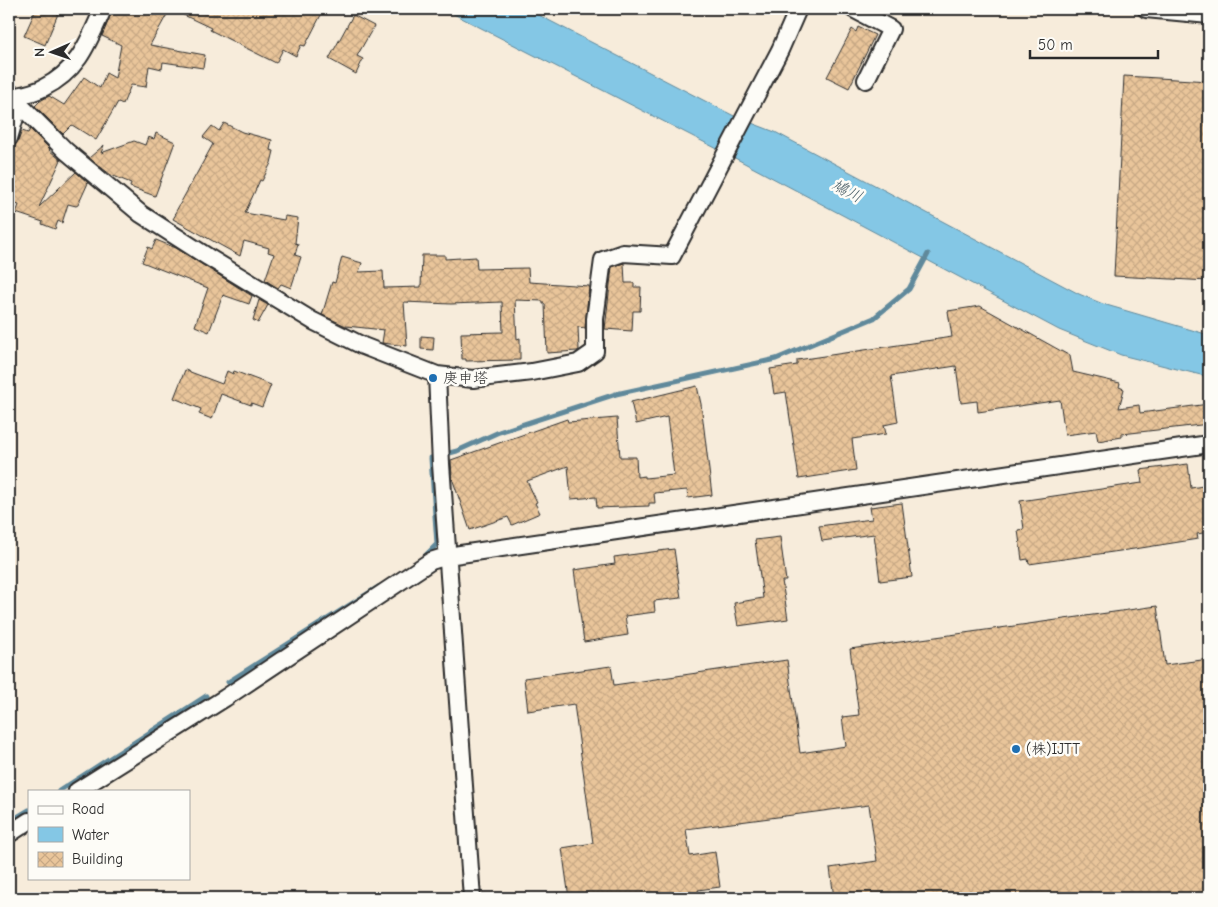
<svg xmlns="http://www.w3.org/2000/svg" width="1218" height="907" font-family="'Comic Neue','Klee One',sans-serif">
<defs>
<pattern id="building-cross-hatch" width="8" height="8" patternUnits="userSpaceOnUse" patternTransform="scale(1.25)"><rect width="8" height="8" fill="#e9c59a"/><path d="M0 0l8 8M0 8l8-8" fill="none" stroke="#c8a985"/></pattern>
</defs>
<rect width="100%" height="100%" fill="#f7ecdb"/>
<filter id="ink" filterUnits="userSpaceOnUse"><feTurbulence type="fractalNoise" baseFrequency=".02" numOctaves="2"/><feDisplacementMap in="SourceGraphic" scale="10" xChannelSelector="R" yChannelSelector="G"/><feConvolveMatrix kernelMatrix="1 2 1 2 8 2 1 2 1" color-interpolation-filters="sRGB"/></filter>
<g filter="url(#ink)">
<!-- water -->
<path fill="#84c7e5" stroke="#60899b" d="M444 9H527L736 117 775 132 1079 294 1103 304 1209 335V377L1121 355 1059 330 733 157Z"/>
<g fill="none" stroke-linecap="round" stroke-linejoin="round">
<!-- stream -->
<path stroke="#60899b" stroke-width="5" d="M425 556 437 544 431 458 457 451 499 432 616 394 776 359 874 318 909 289 928 254
M228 682 378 587
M59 791 206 696
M9 822 29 810"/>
</g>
<!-- building -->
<path fill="url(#building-cross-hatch)" stroke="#2b2b2b" d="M36 9H60L45 45 24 36Z
M113 9H170L150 45 205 55 203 68 163 62 162 69 149 66 146 87 131 85 123 104 118 102 96 140 72 125 63 134 35 106 40 101 49 96 64 105 84 77 100 88 106 73 115 78 121 45 102 36Z
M171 9H324L305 46 301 45 296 56 283 49 276 63 210 30 211 28Z
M353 15 374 26 357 56 363 59 356 74 329 59Z
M858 27 875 35 849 88 827 77 852 29 856 32Z
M1124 76 1209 81V281L1114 276Z
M224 123 242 132 272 140 270 150 274 151 271 163 262 181 260 180 245 213 284 220 285 216 298 218 295 243 298 244 295 255 301 257 291 288 281 284 278 288 265 280 274 254 268 252 269 248 244 241 240 256 173 219 176 214 175 213 213 144 203 137 212 126 219 131Z
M30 129 50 149 49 150 61 160 39 207 76 172 88 183 78 205 76 206 68 204 62 223 58 221 55 229 42 224 43 222 16 213 19 205 9 202V160L13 147 18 141 22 131 28 133Z
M156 133 175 142 155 196 130 187 131 183 111 175 89 158 104 145 101 153 134 141 145 145 148 137 154 139Z
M156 240 176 248 252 296 249 304 223 295 209 332 195 326 208 288 142 262 148 247 152 249Z
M422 255H445V259L476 257 477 269 528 268 529 282 589 286 585 328 578 327 579 350 577 351 547 353 545 304H543V301L515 300 517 339 520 338V360L466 361V359H462L461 333 503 332 502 302 451 304 404 302 407 346 382 343 384 330 346 326 322 315 332 282 335 283 342 257 362 263 359 272 383 271 384 288 421 287Z
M624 263 625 283H634V287H641L640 311H633L632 331 605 329 612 267Z
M259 300 268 305 258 323 253 320Z
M980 306 1070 356 1073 372 1120 383 1119 387 1124 389 1119 408 1139 405 1140 413 1209 404V424L1122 434V437L1098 441 1096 431 1065 435 1060 400 978 412 977 401 961 403 956 366 891 376 898 422 884 425 886 434 852 439 856 470 799 479 786 392 774 394 770 369 797 365V360L952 337 948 311Z
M421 336 434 337 433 350 421 349Z
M185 370 222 384 227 371 233 374 234 371 271 385 262 407 251 403V405L221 394 212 419 199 414 201 409 174 398Z
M697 386 701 404 712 495 688 498 687 490 654 493 655 503H649V506L597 508 596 497 571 499 568 466 527 481 537 502 535 503 540 513 512 525 508 517 470 530 452 478 451 460 567 419 568 422 617 418 620 457H636L637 477 645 476V478L674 475 667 417 636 424 631 402Z
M1188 464 1191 488 1203 486 1205 501H1209V532L1197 534 1198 539 1141 548 1029 564 1028 559 1022 560 1018 530 1024 529 1020 501 1142 483 1140 470Z
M902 503 912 577 880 581 874 534 822 541 819 526 872 519 870 507Z
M780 537 786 581H782L788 619 738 626 734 603 763 598 755 540Z
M674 549 681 598 654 601 655 612 625 616 628 635 584 642 574 570 615 564 614 557Z
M1157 606 1165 665 1209 659V898H834L830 868 877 861 869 805 686 829 690 856 715 852 720 887 698 890 700 898H569L562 848 593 843 574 704 528 711 524 678 611 666 614 685 787 660 800 753 846 746 842 717 859 715 850 649Z"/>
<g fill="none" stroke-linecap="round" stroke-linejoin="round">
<defs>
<path id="street" d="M853 9 891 29 866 80
M1146 9 1209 15
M9 95 12 97C22 95 34 93 43 88 78 71 88 43 103 9
M12 97 66 151 141 214 208 257 313 321 363 346 437 375 473 379 532 372 578 363 595 351V319L603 260 623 253 672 256 780 50 798 9
M9 138 19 104
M437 375 441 464 472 898
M77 791 225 698 431 561 447 556 1209 444
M9 834 29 821"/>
</defs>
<!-- street casing -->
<use href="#street" stroke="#2b2b2b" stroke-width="20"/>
<!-- street -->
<use href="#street" stroke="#fdfcf7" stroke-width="16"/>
</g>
</g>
<!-- markers -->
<g fill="#1f6fb2" stroke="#fdfcf7" stroke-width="2">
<circle cx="433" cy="378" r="5"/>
<circle cx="1016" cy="749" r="5"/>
</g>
<g text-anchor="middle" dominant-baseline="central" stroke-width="5" stroke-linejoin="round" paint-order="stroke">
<!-- poi labels -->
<g font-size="15" fill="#2b2b2b" stroke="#fdfcf7" text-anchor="start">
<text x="443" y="378">庚申塔</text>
<text x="1026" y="749">(株)IJTT</text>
</g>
<!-- water labels -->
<g font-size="16" font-style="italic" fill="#465a63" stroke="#fdfcf7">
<text transform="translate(847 191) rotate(27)">鳩川</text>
</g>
</g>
<!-- margin -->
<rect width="1218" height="907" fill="none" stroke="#fdfcf7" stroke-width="30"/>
<rect x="15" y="15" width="1188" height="877" fill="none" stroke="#2b2b2b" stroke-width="2" filter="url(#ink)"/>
<!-- legend -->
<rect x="28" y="790" width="162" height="90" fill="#fdfcf7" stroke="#a9a8a5"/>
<rect x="38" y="806" width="25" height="8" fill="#fdfcf7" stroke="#a9a8a5"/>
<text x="72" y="814" font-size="15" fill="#2b2b2b">Road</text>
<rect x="38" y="827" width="25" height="15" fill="#84c7e5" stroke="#a9a8a5"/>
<text x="72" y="840" font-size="15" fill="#2b2b2b">Water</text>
<rect x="38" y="852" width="25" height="15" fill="url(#building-cross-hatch)" stroke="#a9a8a5"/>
<text x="72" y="864" font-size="15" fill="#2b2b2b">Building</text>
<!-- north arrow -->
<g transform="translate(52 52) rotate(268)" stroke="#fdfcf7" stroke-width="4" paint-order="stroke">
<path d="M0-4L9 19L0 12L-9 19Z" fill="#2b2b2b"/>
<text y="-8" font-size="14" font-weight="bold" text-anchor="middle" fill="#2b2b2b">N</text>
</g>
<!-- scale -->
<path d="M1030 50v8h128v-8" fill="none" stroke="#2b2b2b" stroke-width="2.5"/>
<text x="1038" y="50" font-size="15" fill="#2b2b2b" stroke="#fdfcf7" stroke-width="4" paint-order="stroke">50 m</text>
</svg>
